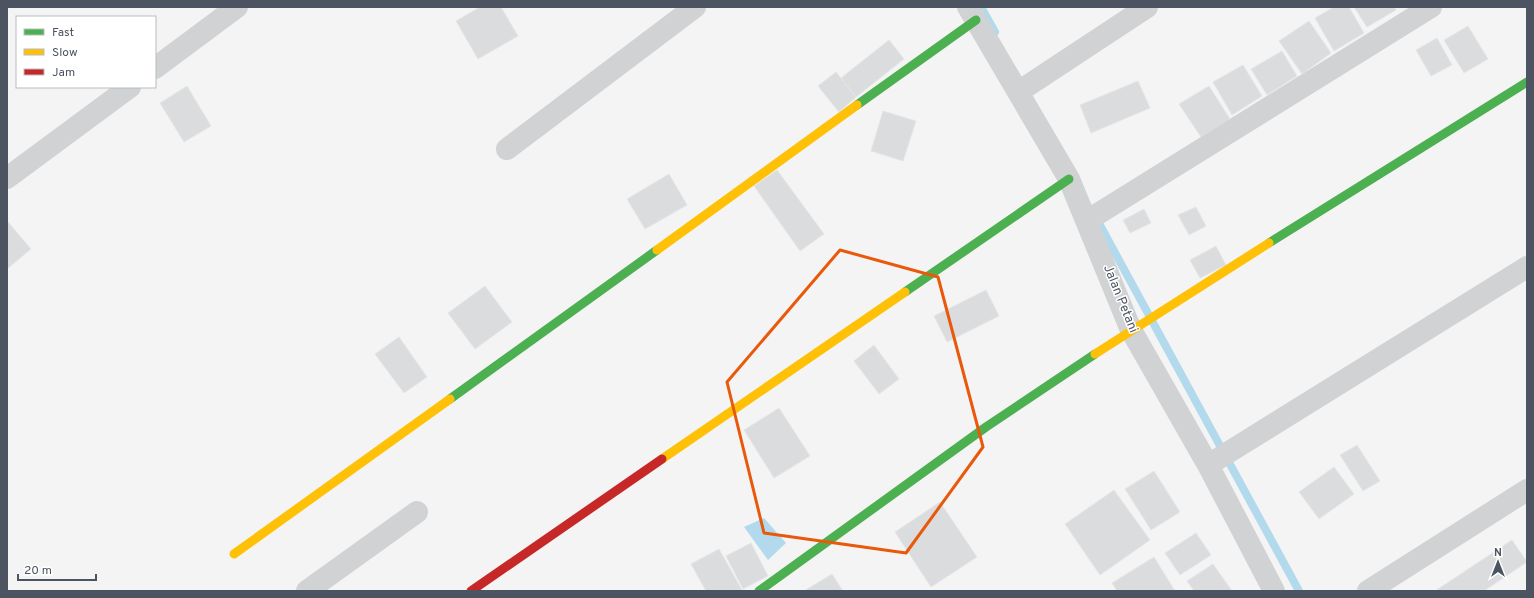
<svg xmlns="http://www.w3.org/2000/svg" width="1534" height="598" font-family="Overpass,sans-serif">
<rect width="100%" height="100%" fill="#f4f4f4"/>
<!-- water -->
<path fill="#b2daec" d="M764 518 786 543 768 560 744 527Z"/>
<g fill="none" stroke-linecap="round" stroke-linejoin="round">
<!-- stream -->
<path stroke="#b2daec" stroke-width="8" d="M981 7 995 32
M1095 216 1299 591"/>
</g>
<!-- building -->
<path fill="#dbdcde" stroke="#e5e6e7" d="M480 7H501L518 36 478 59 456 21Z
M1334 7H1349L1364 33 1334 51 1315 18Z
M1354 7H1394L1396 10 1367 27Z
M1309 21 1331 53 1302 74 1279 41Z
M1468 26 1488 59 1464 73 1444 40Z
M1437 38 1452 65 1431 76 1416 50Z
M889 40 904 59 856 97 841 78Z
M1282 51 1297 76 1267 95 1251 69Z
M1243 65 1262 96 1232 115 1213 82Z
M836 72 856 97 839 112 818 86Z
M1138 81 1150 108 1091 133 1080 105Z
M187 86 211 126 184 142 160 103Z
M1209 86 1230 119 1201 137 1179 104Z
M883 111 916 121 903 161 871 151Z
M777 170 824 234 800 251 754 186Z
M669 174 687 205 645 229 627 199Z
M1196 207 1206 226 1189 235 1178 215Z
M1144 209 1151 223 1130 233 1123 220Z
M8 222 31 249 7 269V223Z
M1216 246 1226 265 1200 278 1190 260Z
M485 286 512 322 475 349 448 313Z
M986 290 999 316 947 342 934 316Z
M399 337 427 377 404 393 375 354Z
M874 345 899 379 879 394 854 361Z
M779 408 810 456 774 478 744 430Z
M1357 445 1380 481 1363 491 1340 455Z
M1334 467 1354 494 1319 519 1299 492Z
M1154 471 1180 512 1151 530 1125 489Z
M1114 490 1150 540 1100 575 1065 524Z
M940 502 977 557 931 587 895 532Z
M1196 533 1211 555 1180 575 1165 553Z
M1512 540 1527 562 1484 591H1435Z
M751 543 768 576 743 589 726 556Z
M719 549 742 590 740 591H706L691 564Z
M1154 557 1175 591H1117L1112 583Z
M1213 564 1232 591H1194L1187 581Z
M832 574 843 591H804Z"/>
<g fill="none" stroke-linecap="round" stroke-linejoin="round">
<!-- street -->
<path stroke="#d0d2d4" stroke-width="22" d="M968 7 1069 179 1131 330 1208 465 1274 591
M155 68 237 7
M1018 92 1147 7
M507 149 695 7
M7 178 130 87
M1088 220 1431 7
M1208 465 1527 267
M307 591 417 512
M1368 591 1527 490"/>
<!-- fast -->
<path stroke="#4caf50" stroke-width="9" d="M857 105 976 20
M1269 243 1527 82
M905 292 1069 179
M450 399 657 250
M759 591 986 427 1095 354"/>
<!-- slow -->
<path stroke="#ffc107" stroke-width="9" d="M657 250 857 105
M1095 354 1269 243
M662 459 905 292
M234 554 450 399"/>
<!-- jam -->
<path stroke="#c62828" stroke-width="9" d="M471 591 662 459"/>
</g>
<!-- marked area -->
<path fill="none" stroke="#e8590c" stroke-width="3" stroke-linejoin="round" d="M840 250 938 277 983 447 906 553 764 533 727 382Z"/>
<g text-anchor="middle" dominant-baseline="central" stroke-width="3" stroke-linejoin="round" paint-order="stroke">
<!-- street labels -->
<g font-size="13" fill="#4b5460" stroke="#fff">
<text transform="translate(1120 299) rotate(68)">Jalan Petani</text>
</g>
</g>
<!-- border -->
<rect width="1534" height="598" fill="none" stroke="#4b5460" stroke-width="16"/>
<!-- legend -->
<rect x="16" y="16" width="140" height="72" fill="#ffffff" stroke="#b7bbbf"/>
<rect x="24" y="29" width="20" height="6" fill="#4caf50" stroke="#b7bbbf"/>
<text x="52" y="36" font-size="12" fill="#4b5460">Fast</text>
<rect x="24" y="49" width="20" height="6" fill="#ffc107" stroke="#b7bbbf"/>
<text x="52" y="56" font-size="12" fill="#4b5460">Slow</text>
<rect x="24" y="69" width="20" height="6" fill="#c62828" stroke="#b7bbbf"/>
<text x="52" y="76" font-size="12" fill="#4b5460">Jam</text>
<!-- north arrow -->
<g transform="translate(1498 562)" stroke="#ffffff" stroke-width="3" paint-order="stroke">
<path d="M0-3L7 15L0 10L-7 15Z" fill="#4b5460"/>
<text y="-6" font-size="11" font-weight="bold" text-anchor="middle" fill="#4b5460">N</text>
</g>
<!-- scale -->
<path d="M18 574v6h78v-6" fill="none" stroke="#4b5460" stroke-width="2"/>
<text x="24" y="574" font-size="12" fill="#4b5460" stroke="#ffffff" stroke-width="3" paint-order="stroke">20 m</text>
</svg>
